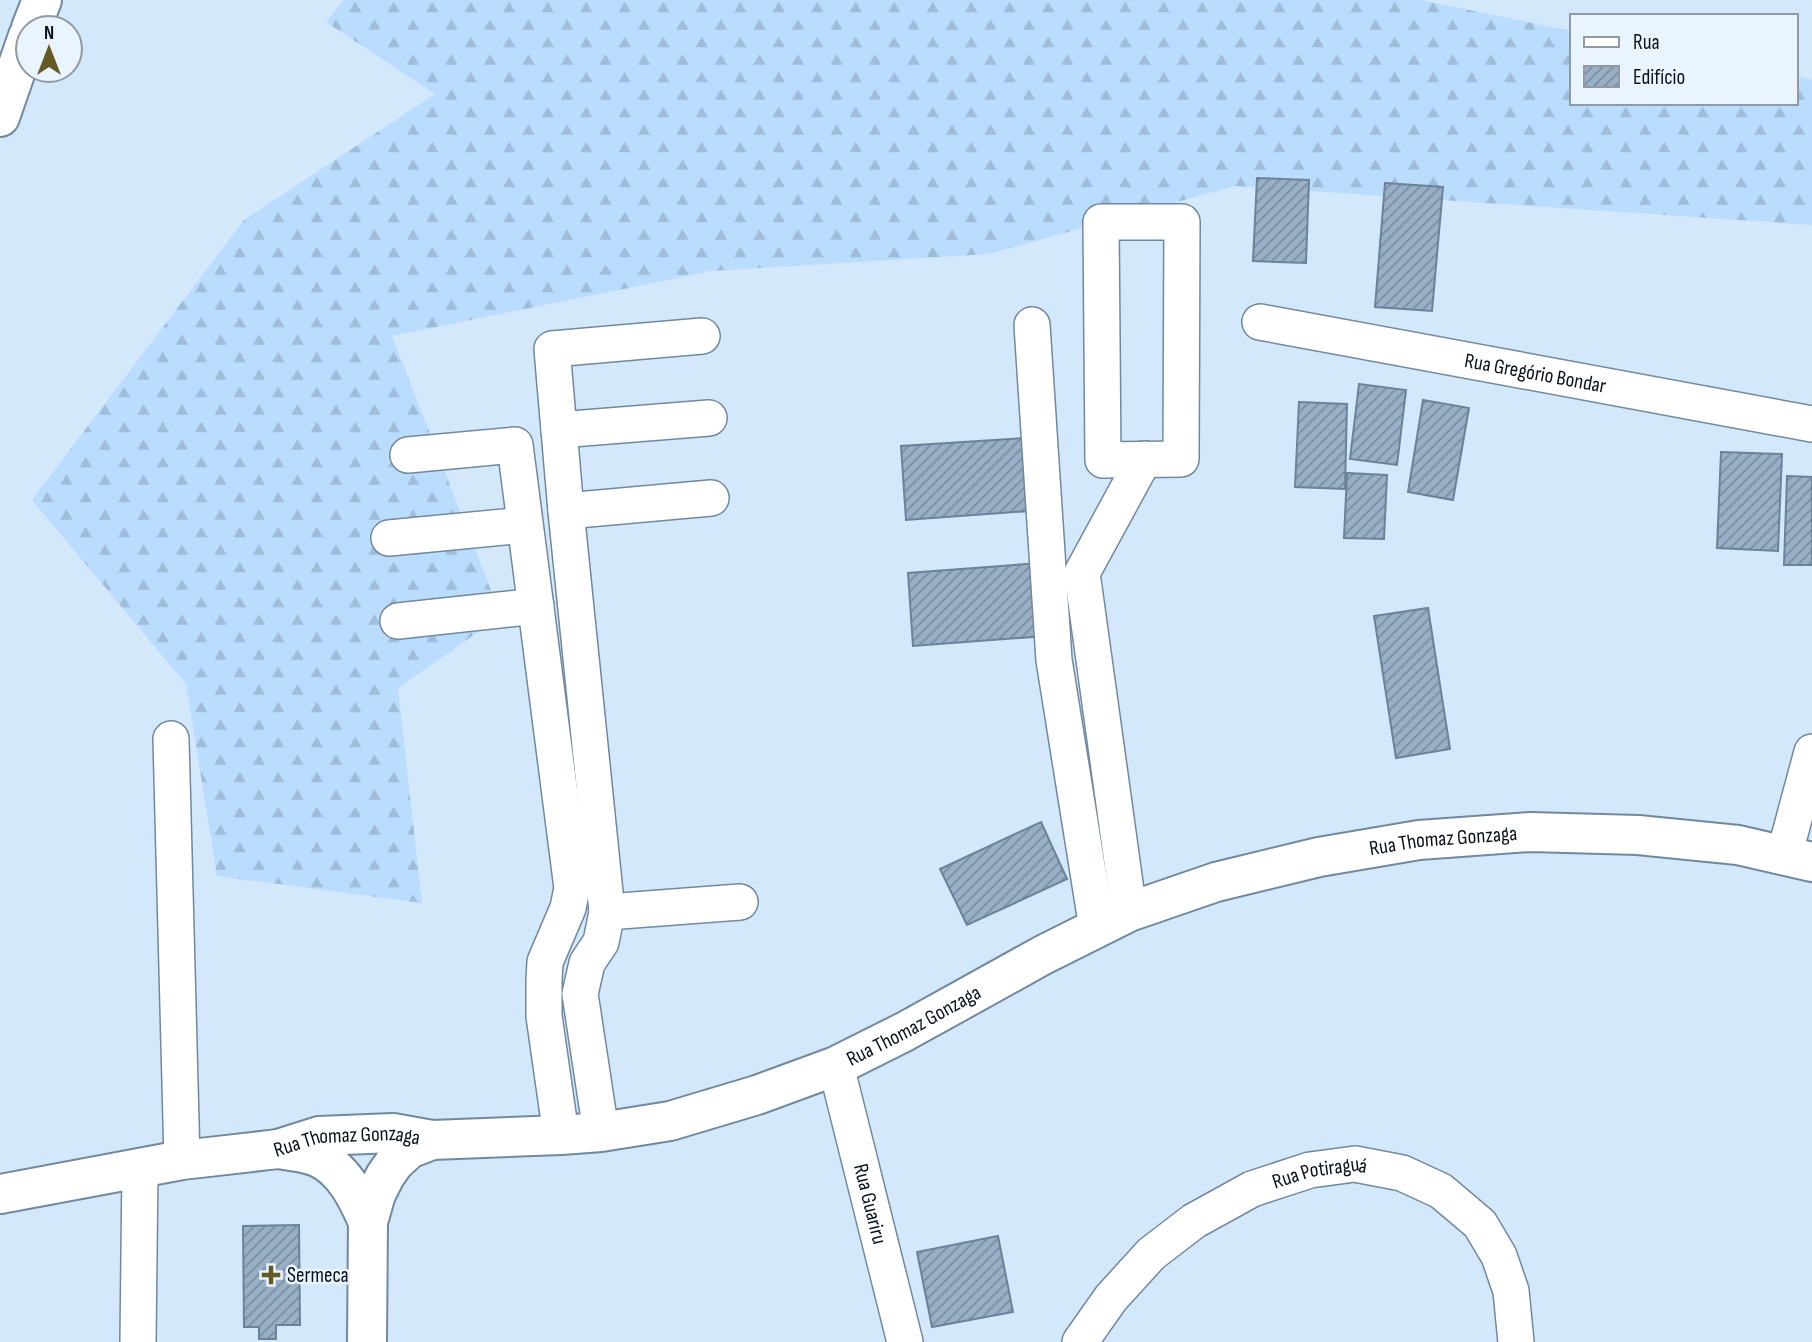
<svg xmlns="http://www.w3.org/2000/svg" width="1812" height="1342" font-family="'Sofia Sans Condensed',sans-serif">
<defs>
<pattern id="forest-firs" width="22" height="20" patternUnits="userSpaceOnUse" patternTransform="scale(1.75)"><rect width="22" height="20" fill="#badcfe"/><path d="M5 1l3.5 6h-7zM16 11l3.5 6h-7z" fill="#9fbcd9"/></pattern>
<pattern id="building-hatch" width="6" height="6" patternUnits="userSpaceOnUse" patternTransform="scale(1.75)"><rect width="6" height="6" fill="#98afc6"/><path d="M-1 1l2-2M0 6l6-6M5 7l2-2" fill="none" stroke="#7a8da0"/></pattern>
</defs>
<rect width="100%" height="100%" fill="#d4e8fb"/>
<!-- forest -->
<path fill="url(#forest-firs)" d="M344 0H1420L1572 31V103H1796V76L1812 80V225L1235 186 989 254 712 271 392 336 501 616 398 688 422 903 217 876 186 684 32 500 244 220 435 94 326 22Z"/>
<!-- building -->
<path fill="url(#building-hatch)" stroke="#6c8298" stroke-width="2" d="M1257 178 1309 180 1306 263 1253 261Z
M1385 183 1443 187 1432 311 1375 307Z
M1359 384 1406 390 1397 465 1350 459Z
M1423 400 1469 408 1453 500 1408 492Z
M1299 402 1347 404 1345 489 1295 487Z
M1024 438 1029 511 906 520 901 446Z
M1721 452 1782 454 1778 551 1717 548Z
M1347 473 1387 475 1384 539 1344 538Z
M1787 476 1812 477V565H1784Z
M1040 563 1046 636 913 646 908 573Z
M1428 608 1450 749 1396 758 1374 616Z
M1041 822 1067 879 967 925 940 869Z
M299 1225 300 1325H276V1339H259V1327H244L243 1226Z
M998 1236 1013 1312 932 1327 917 1252Z"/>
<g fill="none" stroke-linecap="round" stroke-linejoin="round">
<defs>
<g id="minor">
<path d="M1101 222H1182L1181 459 1103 460Z"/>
<path id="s1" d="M1260 322 1812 424"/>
<path d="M1032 325 1054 660 1097 928"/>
<path d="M559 430 709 418"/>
<path d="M408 455 515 445 572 888 568 908 545 962 544 980V1016L561 1135"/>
<path d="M566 511 711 498"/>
<path d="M389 538 525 525"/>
<path d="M398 621 536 606"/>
<path d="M171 739 182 1160"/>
<path d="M1784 856 1812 752"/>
<path d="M607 912 740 902"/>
<path d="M1129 912 1082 573 1144 459"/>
<path id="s2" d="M836 1066 905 1342"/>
<path d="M601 1132 580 994 587 963 601 942 607 912 566 511 552 349 702 336"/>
<path d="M138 1342 140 1168"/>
<path id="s3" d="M1080 1342 1111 1298 1151 1254 1194 1221 1252 1189 1310 1170 1355 1164 1402 1173 1441 1191 1480 1224 1499 1256 1511 1291 1516 1342"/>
</g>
<g id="major">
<path d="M31 28 42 0"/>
<path d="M0 117 28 36"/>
<path d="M278 1149C290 1151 305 1152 317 1157 344 1169 357 1197 368 1222"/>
<path id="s4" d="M0 1194 182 1160 278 1149 319 1136 393 1133 432 1140 561 1135 601 1132 670 1121 757 1095 836 1066 904 1032 1043 955 1129 912 1216 882 1319 857 1419 840 1530 832 1638 835 1738 845 1812 862"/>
<path d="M367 1342 368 1222 376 1194 385 1176 394 1163 409 1149 432 1140"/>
</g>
</defs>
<!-- minor casing -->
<use href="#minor" stroke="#71889e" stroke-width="38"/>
<!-- major casing -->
<use href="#major" stroke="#71889e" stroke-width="42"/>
<!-- minor -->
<use href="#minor" stroke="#fff" stroke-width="35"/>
<!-- major -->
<use href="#major" stroke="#fff" stroke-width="38"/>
</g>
<!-- markers -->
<path fill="#645a26" stroke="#eaf4fe" stroke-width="2.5" d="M267.5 1264.5h7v7h7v7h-7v7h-7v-7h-7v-7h7z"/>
<g text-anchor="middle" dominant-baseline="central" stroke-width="5" stroke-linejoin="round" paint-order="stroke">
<!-- street labels -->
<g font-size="21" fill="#09121a" stroke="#eaf4fe">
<text stroke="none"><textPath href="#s1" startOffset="280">Rua Gregório Bondar</textPath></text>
<text stroke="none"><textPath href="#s4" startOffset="1507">Rua Thomaz Gonzaga</textPath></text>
<text stroke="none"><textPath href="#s4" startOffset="940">Rua Thomaz Gonzaga</textPath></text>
<text stroke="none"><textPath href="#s4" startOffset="352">Rua Thomaz Gonzaga</textPath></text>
<text stroke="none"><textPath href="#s3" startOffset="304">Rua Potiraguá</textPath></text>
<text stroke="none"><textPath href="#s2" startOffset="142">Rua Guariru</textPath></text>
</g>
<!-- poi labels -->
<g font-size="21" fill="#09121a" stroke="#eaf4fe" text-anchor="start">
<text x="287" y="1275">Sermeca</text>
</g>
</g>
<!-- legend -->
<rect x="1570" y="14" width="228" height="91" fill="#eaf4fe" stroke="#909aa3" stroke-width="2"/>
<rect x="1584" y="37" width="35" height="10" fill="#ffffff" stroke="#909aa3" stroke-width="2"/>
<text x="1633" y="49" font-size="21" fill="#09121a">Rua</text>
<rect x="1584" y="66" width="35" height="21" fill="url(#building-hatch)" stroke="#909aa3" stroke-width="2"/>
<text x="1633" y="84" font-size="21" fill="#09121a">Edifício</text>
<!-- north arrow -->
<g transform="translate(49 49)"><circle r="33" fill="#eaf4fe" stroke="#909aa3" stroke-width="2"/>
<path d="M0-5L12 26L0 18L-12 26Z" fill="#645a26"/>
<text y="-10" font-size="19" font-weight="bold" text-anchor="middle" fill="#09121a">N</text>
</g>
</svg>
